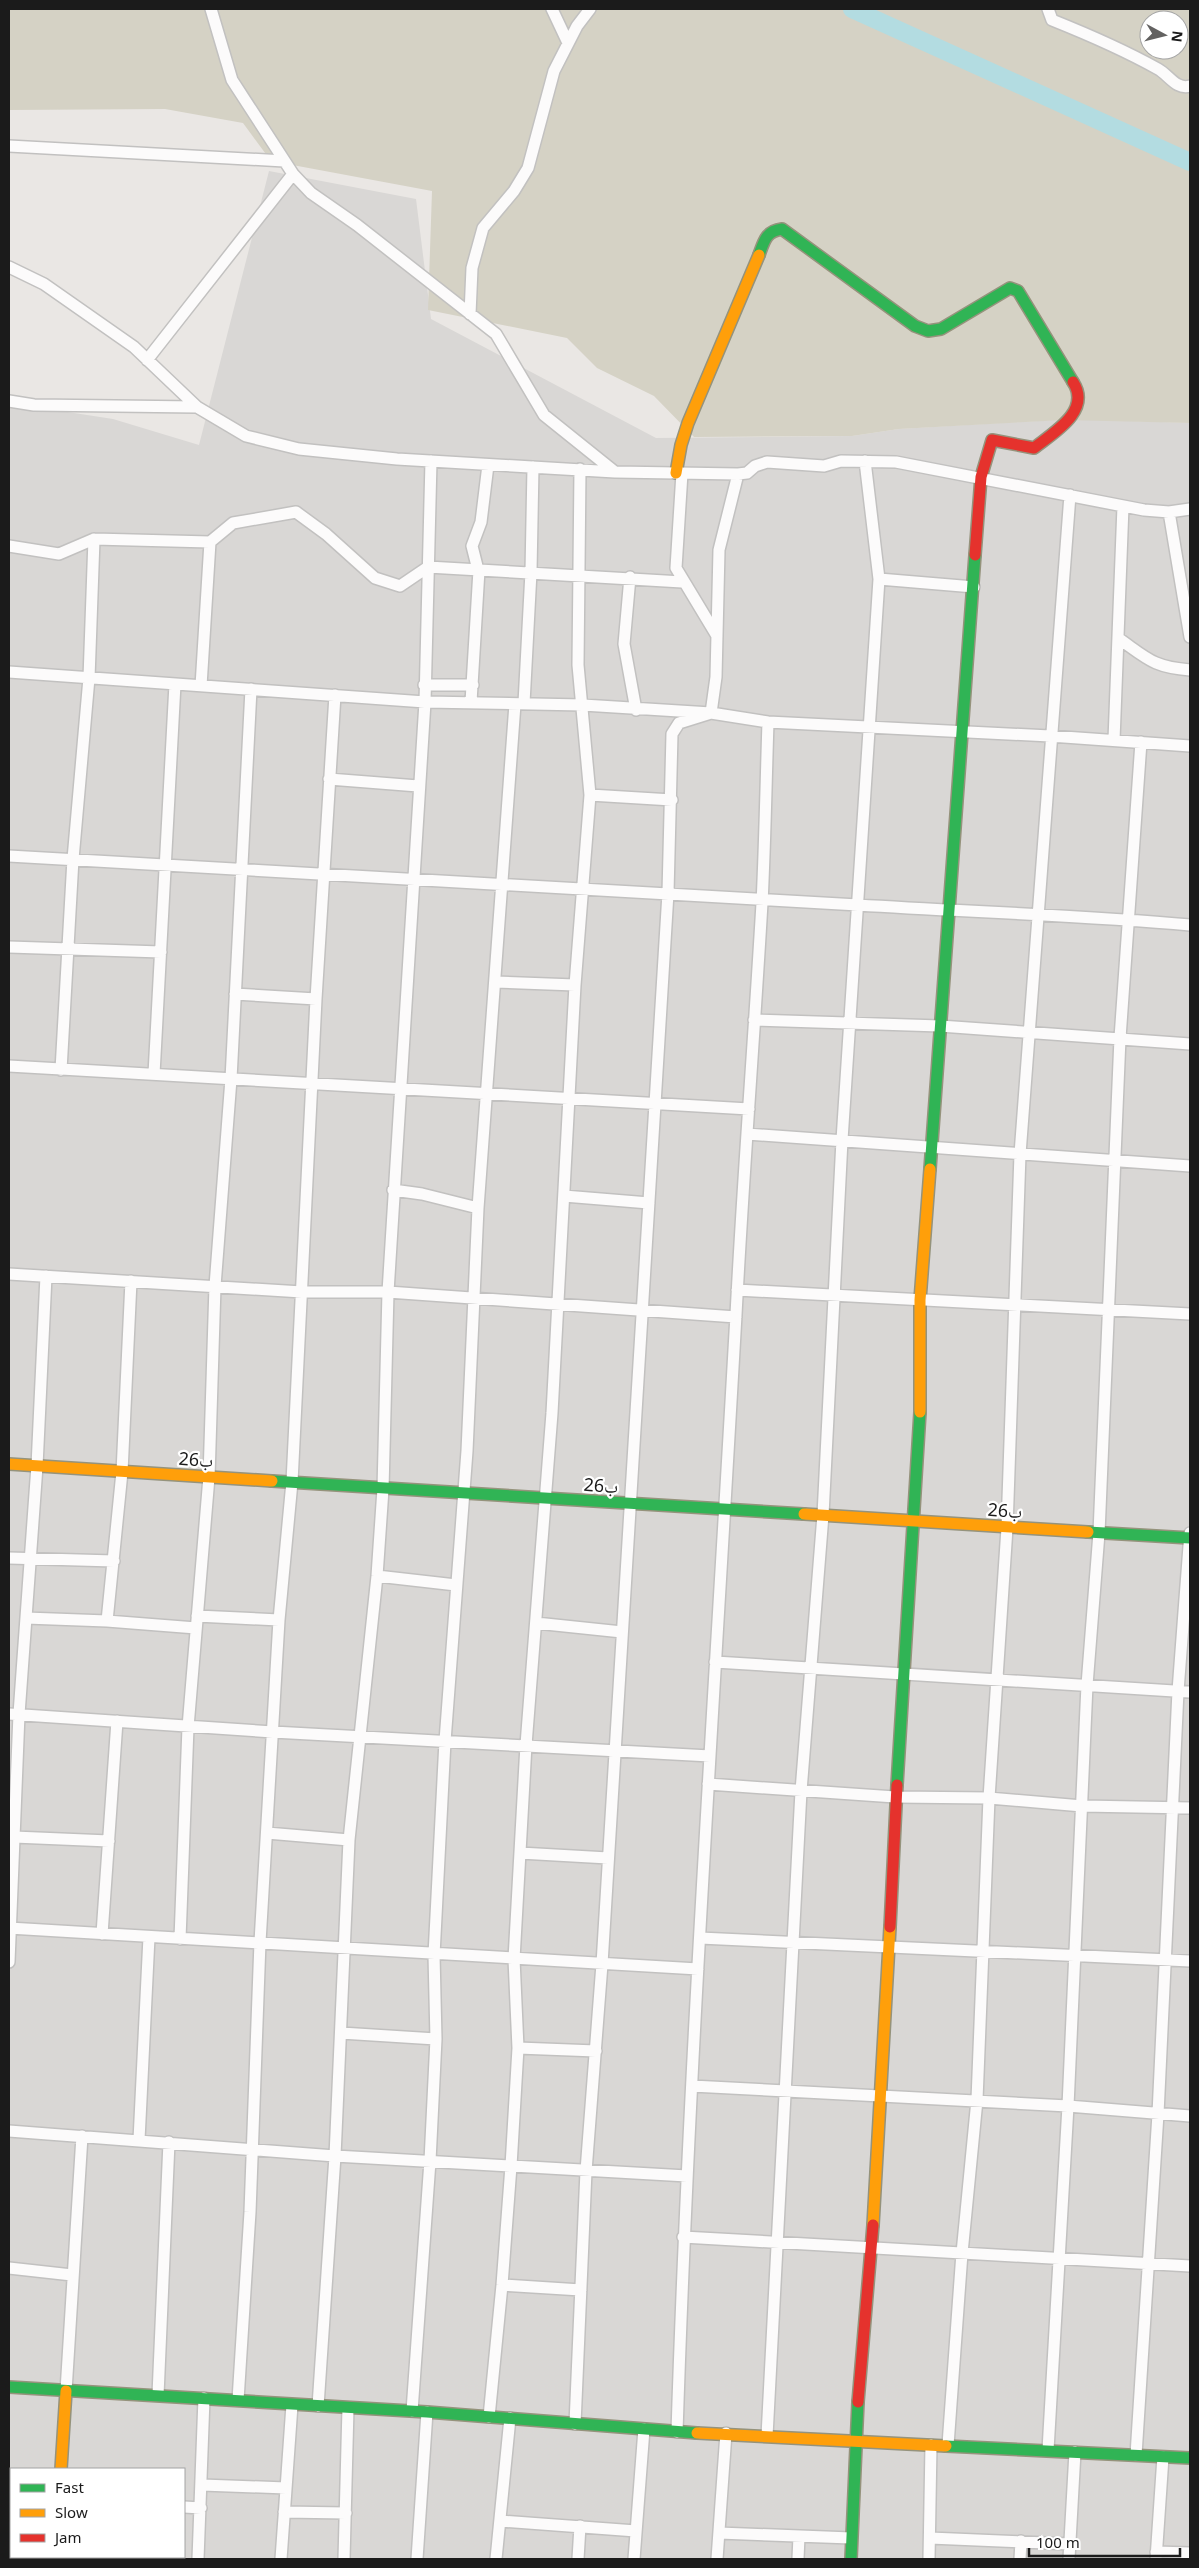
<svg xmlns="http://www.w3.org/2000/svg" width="1199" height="2568" font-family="'Noto Sans','Noto Naskh Arabic',sans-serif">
<rect width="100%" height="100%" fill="#eae7e4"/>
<!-- residential -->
<path fill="#d9d7d5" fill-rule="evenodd" d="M269 171 416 199 431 319 656 438 852 436 899 429 1071 419 1190 423V2559H9V403L113 419 199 445ZM11 2469H184V2557H11Z"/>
<!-- construction -->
<path fill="#d5d2c5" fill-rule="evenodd" d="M9 9H1190V423L1064 420 899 429 852 436 694 437 654 396 597 368 567 338 428 310 432 191 271 161 243 123 165 109 9 110ZM1149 20H1179V50H1149Z"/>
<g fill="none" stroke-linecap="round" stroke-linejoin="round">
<!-- river -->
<path stroke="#b3dce1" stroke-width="18" d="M852 9 1190 162"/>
<defs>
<path id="street" d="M211 9 232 80 293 174 311 193 357 225 496 334 544 415 615 472 738 474 747 473 755 466 767 462 824 466 841 461 896 462 1144 510 1169 512 1190 509
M552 9 568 43
M1048 9 1052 20C1087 34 1124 50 1158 69 1169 75 1176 90 1190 86
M9 146 284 161
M9 267 44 284 134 347 197 407 246 436 299 449 397 459 615 472
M470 314 472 268 483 228 514 191 528 168 554 71 577 26 590 9
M147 360 293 174
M9 401 34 405 197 407
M682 473 676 568 717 636
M1169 512 1190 637
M9 546 59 554 94 539 210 542 233 523 296 512 326 534 375 578 400 586 428 567 682 582
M478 570 472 546 481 522 488 465
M630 577 624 644 636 710
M879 579 974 587
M1118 638C1148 659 1153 667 1190 670
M9 672 425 702 583 705 711 713 768 722 1050 736 1190 746
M424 685H473
M201 686 210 542
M471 702 479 570
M524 703 531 572 533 467
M1114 740 1123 506
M329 779 418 786
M590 795 672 800
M9 856C292 871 575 887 858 905 969 912 1080 915 1190 925
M9 947 161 952
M495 982 575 985
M235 994 316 999
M754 1020 940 1026 1190 1044
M9 1066 749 1109
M61 1070 73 859 89 678 94 539
M154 1074 175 684
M747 1134 1190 1166
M393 1190 422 1194 478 1208
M564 1196 649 1203
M9 1274 302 1292H388L736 1317
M737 1290 1190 1314
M9 1558 114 1561
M377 1576 456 1585
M197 1616 279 1620
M26 1618 107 1621 196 1628
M107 1621 122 1472 131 1281
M536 1623 622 1632
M715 1662 1190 1692
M9 1714 273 1732 710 1756
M708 1784 895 1797 989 1798 1082 1806 1190 1808
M267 1833 349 1840
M14 1837 109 1841
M520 1853 608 1858
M9 1928 698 1969
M102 1934 117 1721
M700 1938 1190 1961
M180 1939 188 1727 209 1477 215 1286 231 1079 251 689
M9 1962 19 1714 37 1466 46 1276
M341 2033 436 2039
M518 2048 596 2051
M692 2086 1068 2106 1190 2116
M9 2131 335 2156 687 2176
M139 2140 149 1937
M683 2237 1190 2266
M9 2268 72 2275
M502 2285 581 2290
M66 2391 82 2136
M158 2395 169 2142
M238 2400 250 2212 260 1942 279 1620 292 1482 316 999 335 695
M318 2406 335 2156 349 1840 377 1576 383 1489 388 1292 425 702 431 461
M412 2411 430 2161 436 2039 434 1955 445 1741 467 1451 478 1208 515 704
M489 2417 502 2285 511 2166 518 2048 514 1959 526 1745 552 1413 575 985 590 795 578 665 580 469
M575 2424 586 2171 602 1964 668 893 672 734 679 723 711 713 716 677 719 550 738 474
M677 2432C689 2059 715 1687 736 1315 743 1177 754 1040 762 903 765 843 766 782 768 722
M767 2436 801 1791 823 1515 842 1140 879 579 865 461
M948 2445 962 2253 977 2100 989 1798 1007 1528 1020 1154 1070 495
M1048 2450 1068 2106 1087 1685 1099 1533 1120 1038 1141 742
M1136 2455 1158 2114 1178 1691 1190 1533
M202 2485 286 2488
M184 2507 201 2508
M284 2512 346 2513
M500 2521 636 2531
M719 2533 851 2538
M930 2538 1070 2544
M1156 2552 1190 2553
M108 2557V2559
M198 2559 204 2398
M281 2559 292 2405
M344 2559 348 2408
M417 2559 427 2412
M496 2559 510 2418
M578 2559 580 2526
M634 2559 644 2429
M717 2559 726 2433
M798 2559 799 2536
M929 2559 931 2445
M1020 2559 1021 2541
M1069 2559 1075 2452
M1156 2559 1163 2457"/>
<path id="fast" d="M759 255C764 241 766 231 782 229L915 326 928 331 941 329 1010 288 1018 291 1073 382
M930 1169 975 555
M272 1481 804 1514
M1088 1532 1190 1538
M897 1785 920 1412
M9 2387 427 2412 697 2433
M946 2446 1190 2458
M851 2559 858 2402"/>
<path id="slow" d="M676 473 681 445 688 423 759 255
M920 1412V1300L930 1169
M9 1464 272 1481
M804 1514 1088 1532
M873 2225 890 1927
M697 2433 946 2446
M61 2469 66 2391
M56 2557V2559"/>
<path id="jam" d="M975 555 981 477 992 440 1034 448C1053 433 1092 411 1073 382
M890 1927 897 1785
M858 2402 873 2225"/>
</defs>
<!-- street casing -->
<use href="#street" stroke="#c2c1c0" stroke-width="14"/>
<!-- fast casing -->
<use href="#fast" stroke="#95937c" stroke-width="14"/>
<!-- slow casing -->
<use href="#slow" stroke="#95937c" stroke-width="14"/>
<!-- jam casing -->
<use href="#jam" stroke="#95937c" stroke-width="14"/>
<!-- street -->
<use href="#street" stroke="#fcfbfb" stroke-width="11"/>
<!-- fast -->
<use href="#fast" stroke="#30b455" stroke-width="11"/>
<!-- slow -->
<use href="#slow" stroke="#ff9f0a" stroke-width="11"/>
<!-- jam -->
<use href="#jam" stroke="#e5322d" stroke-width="11"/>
</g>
<g text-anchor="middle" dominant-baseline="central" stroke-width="4.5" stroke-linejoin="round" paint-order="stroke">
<!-- street labels -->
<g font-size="18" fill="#1b1b1b" stroke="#fff">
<text transform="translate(196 1459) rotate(4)">26ب</text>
<text transform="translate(601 1485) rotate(4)">26ب</text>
<text transform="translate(1005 1510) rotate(4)">26ب</text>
</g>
</g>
<!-- border -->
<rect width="1199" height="2568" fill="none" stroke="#1b1b1b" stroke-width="20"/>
<!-- legend -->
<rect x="10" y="2468" width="175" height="90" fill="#ffffff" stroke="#a4a4a4"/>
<rect x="20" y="2484" width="25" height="8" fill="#30b455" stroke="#a4a4a4"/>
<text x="55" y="2493" font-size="15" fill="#1b1b1b">Fast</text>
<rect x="20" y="2509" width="25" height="8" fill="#ff9f0a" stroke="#a4a4a4"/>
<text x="55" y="2518" font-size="15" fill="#1b1b1b">Slow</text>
<rect x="20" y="2534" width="25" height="8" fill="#e5322d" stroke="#a4a4a4"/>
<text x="55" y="2543" font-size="15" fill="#1b1b1b">Jam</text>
<!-- north arrow -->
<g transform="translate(1164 35) rotate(97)"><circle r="24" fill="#ffffff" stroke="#a4a4a4"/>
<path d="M0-4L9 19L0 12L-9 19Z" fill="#636261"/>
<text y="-8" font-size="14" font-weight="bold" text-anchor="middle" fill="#1b1b1b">N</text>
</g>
<!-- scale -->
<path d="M1029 2548v8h151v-8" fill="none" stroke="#1b1b1b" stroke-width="2.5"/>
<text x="1036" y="2548" font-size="15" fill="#1b1b1b" stroke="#ffffff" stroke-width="4" paint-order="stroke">100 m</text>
</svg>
